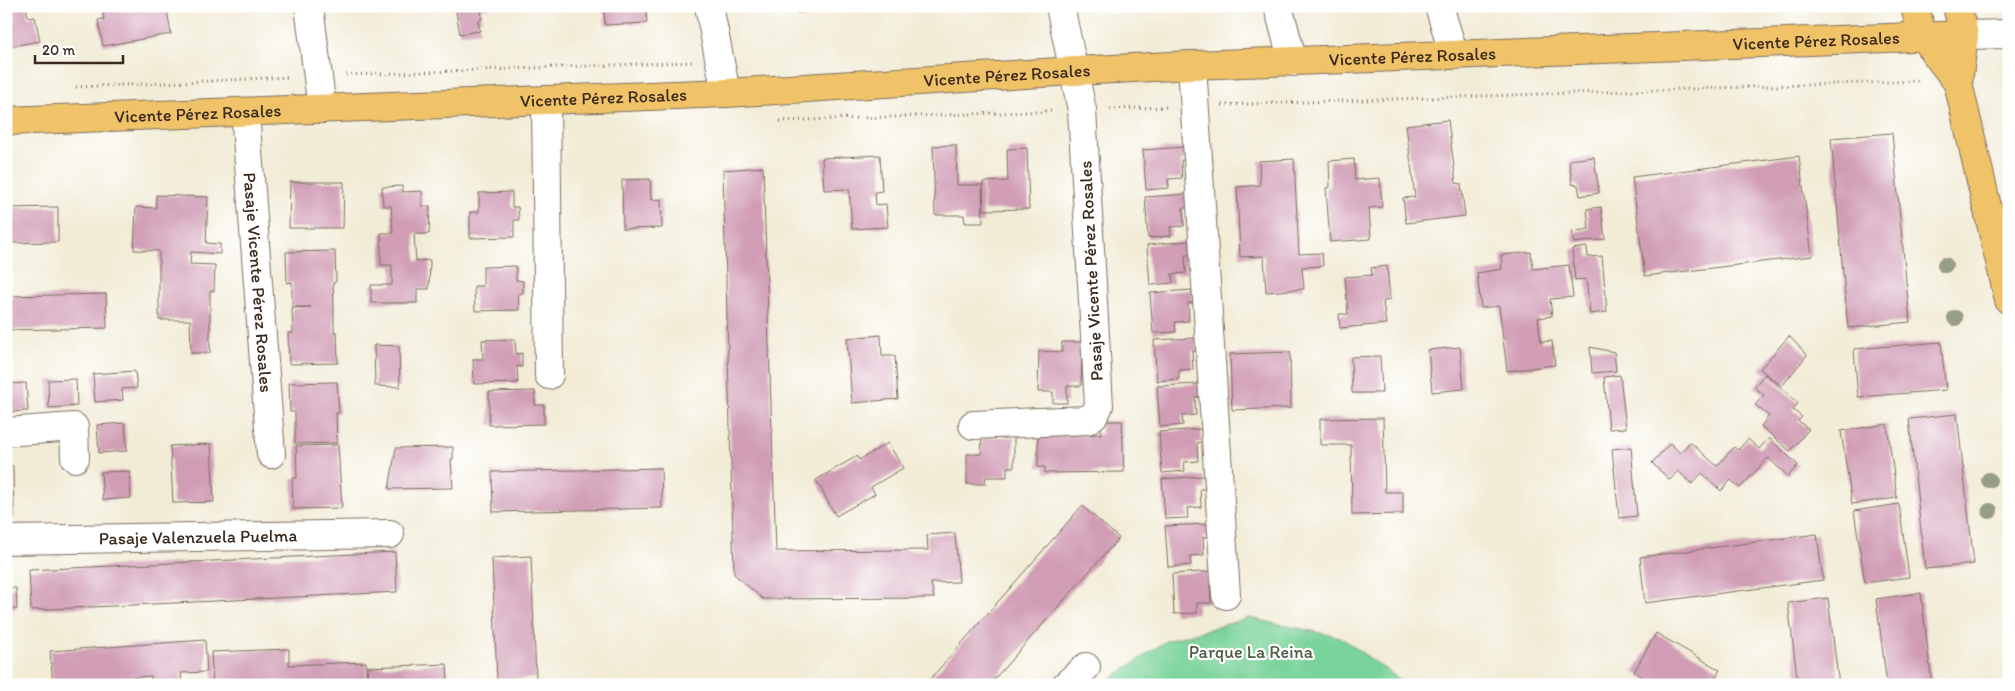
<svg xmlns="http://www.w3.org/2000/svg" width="2015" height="691" font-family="Itim,sans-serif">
<rect width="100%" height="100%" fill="#fff"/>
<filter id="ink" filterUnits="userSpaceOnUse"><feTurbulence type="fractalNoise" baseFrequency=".02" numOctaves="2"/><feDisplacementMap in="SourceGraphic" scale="10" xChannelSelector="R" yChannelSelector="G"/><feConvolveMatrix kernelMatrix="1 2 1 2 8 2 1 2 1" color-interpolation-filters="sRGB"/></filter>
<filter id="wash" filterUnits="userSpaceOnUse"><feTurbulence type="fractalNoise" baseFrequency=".0096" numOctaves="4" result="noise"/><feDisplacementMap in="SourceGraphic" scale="20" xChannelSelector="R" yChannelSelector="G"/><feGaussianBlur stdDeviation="1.12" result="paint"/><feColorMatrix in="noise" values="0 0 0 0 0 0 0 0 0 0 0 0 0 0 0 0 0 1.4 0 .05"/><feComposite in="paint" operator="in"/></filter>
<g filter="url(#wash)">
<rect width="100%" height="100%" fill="#f2ecd7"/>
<!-- green -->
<path fill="#79d39a" stroke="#5a7e5c" d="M1249 618 1340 637 1407 685H1102L1166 641Z"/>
<g id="blocks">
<!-- building -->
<path fill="#d09db5" d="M6 6H26L28 18 35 17 40 41 6 47Z
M102 6H160L161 10 167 9 171 34 103 46 98 20 104 19Z
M455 6H491V7L481 9 482 19 478 21 480 31 460 34Z
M589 6H646L647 23 605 25 604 9H589Z
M796 6H857V8L797 13Z
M1448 120 1456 183 1461 184 1465 216 1406 223 1403 198 1415 197 1406 125Z
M1892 133 1910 322 1848 328 1831 138Z
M956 145 957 185H982L983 223H965L964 215H935L933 146Z
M1185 147 1186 160H1181L1182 178 1168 179 1169 188 1146 190 1143 150Z
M1027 148 1029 209 984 210 983 182 1008 181 1007 149Z
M880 155 882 191 875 192 876 205 886 204 888 227 852 229 849 189 824 190 822 158Z
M1799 156 1812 256 1645 276 1632 177Z
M1594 157 1599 193 1580 196 1578 185 1572 184 1569 160Z
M1294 159 1299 254 1322 253 1323 266 1302 267 1304 289 1266 292 1264 256 1240 257 1237 187 1260 185 1259 161Z
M1354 159 1355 180 1380 178 1382 207 1369 208 1371 239 1330 242 1326 188 1330 187 1329 161Z
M763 167 776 551 928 550 927 535 955 533 959 582 931 583 934 598 763 599 734 574 723 170Z
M650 179 651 200 661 199 662 228 623 229 622 180Z
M290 182H344L343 228H289Z
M402 186 403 192 422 191V206H430L429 234H414L416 261 430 260 429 289H417V303H371V285H392V265H381V233H393L391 206H383L382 187Z
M512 192V207H518L519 220H514V237L470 238V212H479V193Z
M1187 194 1188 208H1183L1184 226 1170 227 1171 236 1148 238 1145 197Z
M156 195 208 197 206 243 220 244V254L191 252 190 264 215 265 214 291H210V353H191L190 320H159V251L134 250 136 207 156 208Z
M58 207V242L6 243V208Z
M1601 207 1605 239 1574 243 1572 232 1589 229 1587 209Z
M1189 241 1190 255H1185L1186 273 1172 274 1173 283 1150 285 1147 245Z
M1587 247 1588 257 1602 256 1607 312 1590 314 1586 279 1575 280 1572 249Z
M335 251 336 282 333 283 334 307V332H337L338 363 289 364 288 333H293L292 308 311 307H292V282L287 283 286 252Z
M1531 252 1533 269 1569 265 1573 297 1550 299 1552 316 1538 318 1541 342 1552 341 1555 365 1507 371 1499 306 1481 308 1477 273 1502 269 1501 255Z
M516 266V280L523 281V293L518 294 519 310 475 311 474 286H483V267Z
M1387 266 1390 299 1383 302 1386 324 1340 328 1339 314H1348L1345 277 1372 275 1371 268Z
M1192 290 1193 303H1188L1189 321 1175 322 1176 332 1153 333 1150 293Z
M106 294 107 328 6 330V296Z
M881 335 882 356H895L898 399 852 403 847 338Z
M1789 336 1807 355 1782 386 1760 369Z
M1196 338 1197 351H1192L1193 369 1179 370V379L1157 381 1154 340Z
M515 339 516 354 522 353V367L517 366 518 383 474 384 473 359H483L482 340Z
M1062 342H1082L1081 386H1067V403H1053V392H1038L1039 351 1062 352Z
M1941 342 1946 390 1858 397 1854 349Z
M374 345 399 346 400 387 375 386Z
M1460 347 1464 389 1432 392 1428 350Z
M1590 347 1614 352 1616 371 1592 373Z
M1290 352 1291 408 1232 410 1230 354Z
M1380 356 1382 393H1352L1351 357Z
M135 371 137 388 122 389 123 400 95 402 93 374Z
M1765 374 1798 403 1793 410 1802 417 1798 421 1809 429 1790 451 1761 426 1769 416 1755 405 1764 395 1754 387Z
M1620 375 1626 428 1609 429 1604 377Z
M76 379 77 406 49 408 48 380Z
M337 382 339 413H336L337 443 295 444V412H290L289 383Z
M26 383 28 411 6 412V384Z
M1199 384 1201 397H1195L1196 415 1182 416 1183 425 1160 427 1157 386Z
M535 391V405H544V424L489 425V392Z
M1957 414 1974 564 1925 569 1909 419Z
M1383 418 1385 492H1403V514L1352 515 1351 445H1320V419Z
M1101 421H1122L1124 472 1045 473V467H1038V436L1101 434Z
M125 423 127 451 99 453 97 425Z
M1887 424 1897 498 1852 504 1841 431Z
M1201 429 1202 442 1197 443 1198 461 1184 462 1185 471 1162 473 1159 432Z
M982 437H1014V467H1007V477H985L986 484H967V454H981Z
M1769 438 1798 465 1788 476 1768 458 1740 488 1731 480 1721 491 1702 473 1692 484 1678 471 1670 480 1652 463 1670 443 1680 453 1690 442 1717 466 1734 447 1738 450 1748 439 1759 449Z
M888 443 903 468 871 487 875 494 836 516 816 480 857 456 859 460Z
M211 444 214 502 173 503 170 446Z
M338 445 342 508 293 509 292 478H297L296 446Z
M453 447V459H451L453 488 389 489 396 448Z
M1631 447 1637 516 1619 518 1612 449Z
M6 466H13L14 518H6Z
M661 468 662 508 493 512 492 472Z
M129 471 131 498 103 500 101 472Z
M1204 476 1205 489H1200L1201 507 1187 508 1188 518 1165 519 1162 479Z
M1899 504 1909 577 1865 583 1854 511Z
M1082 506 1119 538 989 685H925Z
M1207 524 1208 537H1203L1204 555 1190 556 1191 565 1168 567 1165 526Z
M1817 534 1823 580 1645 603 1640 557Z
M395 552 397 592 31 610 29 570Z
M531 556 536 678 497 680 492 558Z
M1214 571 1215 584 1210 585 1211 603H1197V613L1174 614 1172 574Z
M6 588H16L17 609H6Z
M1921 593 1932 685H1887L1876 599Z
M1828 598 1839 685H1798L1788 603Z
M1656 633 1720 670 1711 685H1655L1634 672Z
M205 640 207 672 181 673 182 685H152L151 676 53 684 50 651Z
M289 649V665L366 662 367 685H290V682H264V685H213L211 652Z
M447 664 448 685H368L367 667Z"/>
</g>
</g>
<g filter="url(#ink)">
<use href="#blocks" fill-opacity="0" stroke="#7b6e5f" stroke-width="1"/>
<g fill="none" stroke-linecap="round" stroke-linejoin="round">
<defs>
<g id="minor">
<path d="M309 6 322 109"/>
<path d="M709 6 726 93"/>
<path d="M1278 6 1293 62"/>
<path d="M1439 6 1454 55"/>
<path d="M1964 35 2009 34"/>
<path d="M1192 65 1226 595"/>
<path d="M546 100 549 375"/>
<path id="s1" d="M245 112 271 454"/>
<path d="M973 425 1087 420 1094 415 1099 406 1082 110 1060 6"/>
<path d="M6 432 74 427 75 458"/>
<path id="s2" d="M6 540 390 534"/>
<path d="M1066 685 1086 667"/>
</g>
<g id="major">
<path d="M1915 6 1922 36 1958 83"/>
<path d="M1957 6 1964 35 1958 83 2009 300"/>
<path id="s3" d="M6 121 726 93 1074 71 1192 65 1964 35"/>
</g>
</defs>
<!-- minor casing -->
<use href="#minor" stroke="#7b6e5f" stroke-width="30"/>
<!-- major casing -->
<use href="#major" stroke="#7b6e5f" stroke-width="30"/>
<!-- path -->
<path stroke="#7b6e5f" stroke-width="3" stroke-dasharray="1 4" stroke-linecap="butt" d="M346 75 692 62
M76 87 290 77
M1222 105 1920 81
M1110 109 1166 107
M780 121 1053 111"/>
<!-- minor -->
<use href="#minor" stroke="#fff" stroke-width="28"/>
<!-- major -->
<use href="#major" stroke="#f1c369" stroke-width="28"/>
</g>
<!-- trees -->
<g fill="#989d86">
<circle cx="1945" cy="265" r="8"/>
<circle cx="1955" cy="318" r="8"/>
<circle cx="1989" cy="480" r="8"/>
<circle cx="1990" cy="511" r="8"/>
</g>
</g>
<g text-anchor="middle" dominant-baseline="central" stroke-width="4.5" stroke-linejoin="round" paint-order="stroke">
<!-- street labels -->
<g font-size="18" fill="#3b2a1e" stroke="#fff">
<text stroke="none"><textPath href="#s3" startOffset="1812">Vicente Pérez Rosales</textPath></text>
<text stroke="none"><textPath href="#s3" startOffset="1408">Vicente Pérez Rosales</textPath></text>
<text stroke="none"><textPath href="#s3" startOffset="1002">Vicente Pérez Rosales</textPath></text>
<text stroke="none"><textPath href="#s3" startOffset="598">Vicente Pérez Rosales</textPath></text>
<text stroke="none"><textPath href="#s3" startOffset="192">Vicente Pérez Rosales</textPath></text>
<text transform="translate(1091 271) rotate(-93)">Pasaje Vicente Pérez Rosales</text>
<text stroke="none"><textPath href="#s1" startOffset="171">Pasaje Vicente Pérez Rosales</textPath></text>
<text stroke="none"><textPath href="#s2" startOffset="192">Pasaje Valenzuela Puelma</textPath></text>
</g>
<!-- park labels -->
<g font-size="18" fill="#4e5d43" stroke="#fff">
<text x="1251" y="652">Parque La Reina</text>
</g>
</g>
<!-- margin -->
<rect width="2015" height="691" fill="none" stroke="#fff" stroke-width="25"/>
<!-- scale -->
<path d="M35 55v8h88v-8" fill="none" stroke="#3b2a1e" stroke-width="2.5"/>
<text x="42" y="55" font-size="15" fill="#3b2a1e" stroke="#ffffff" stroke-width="4" paint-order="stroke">20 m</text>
</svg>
